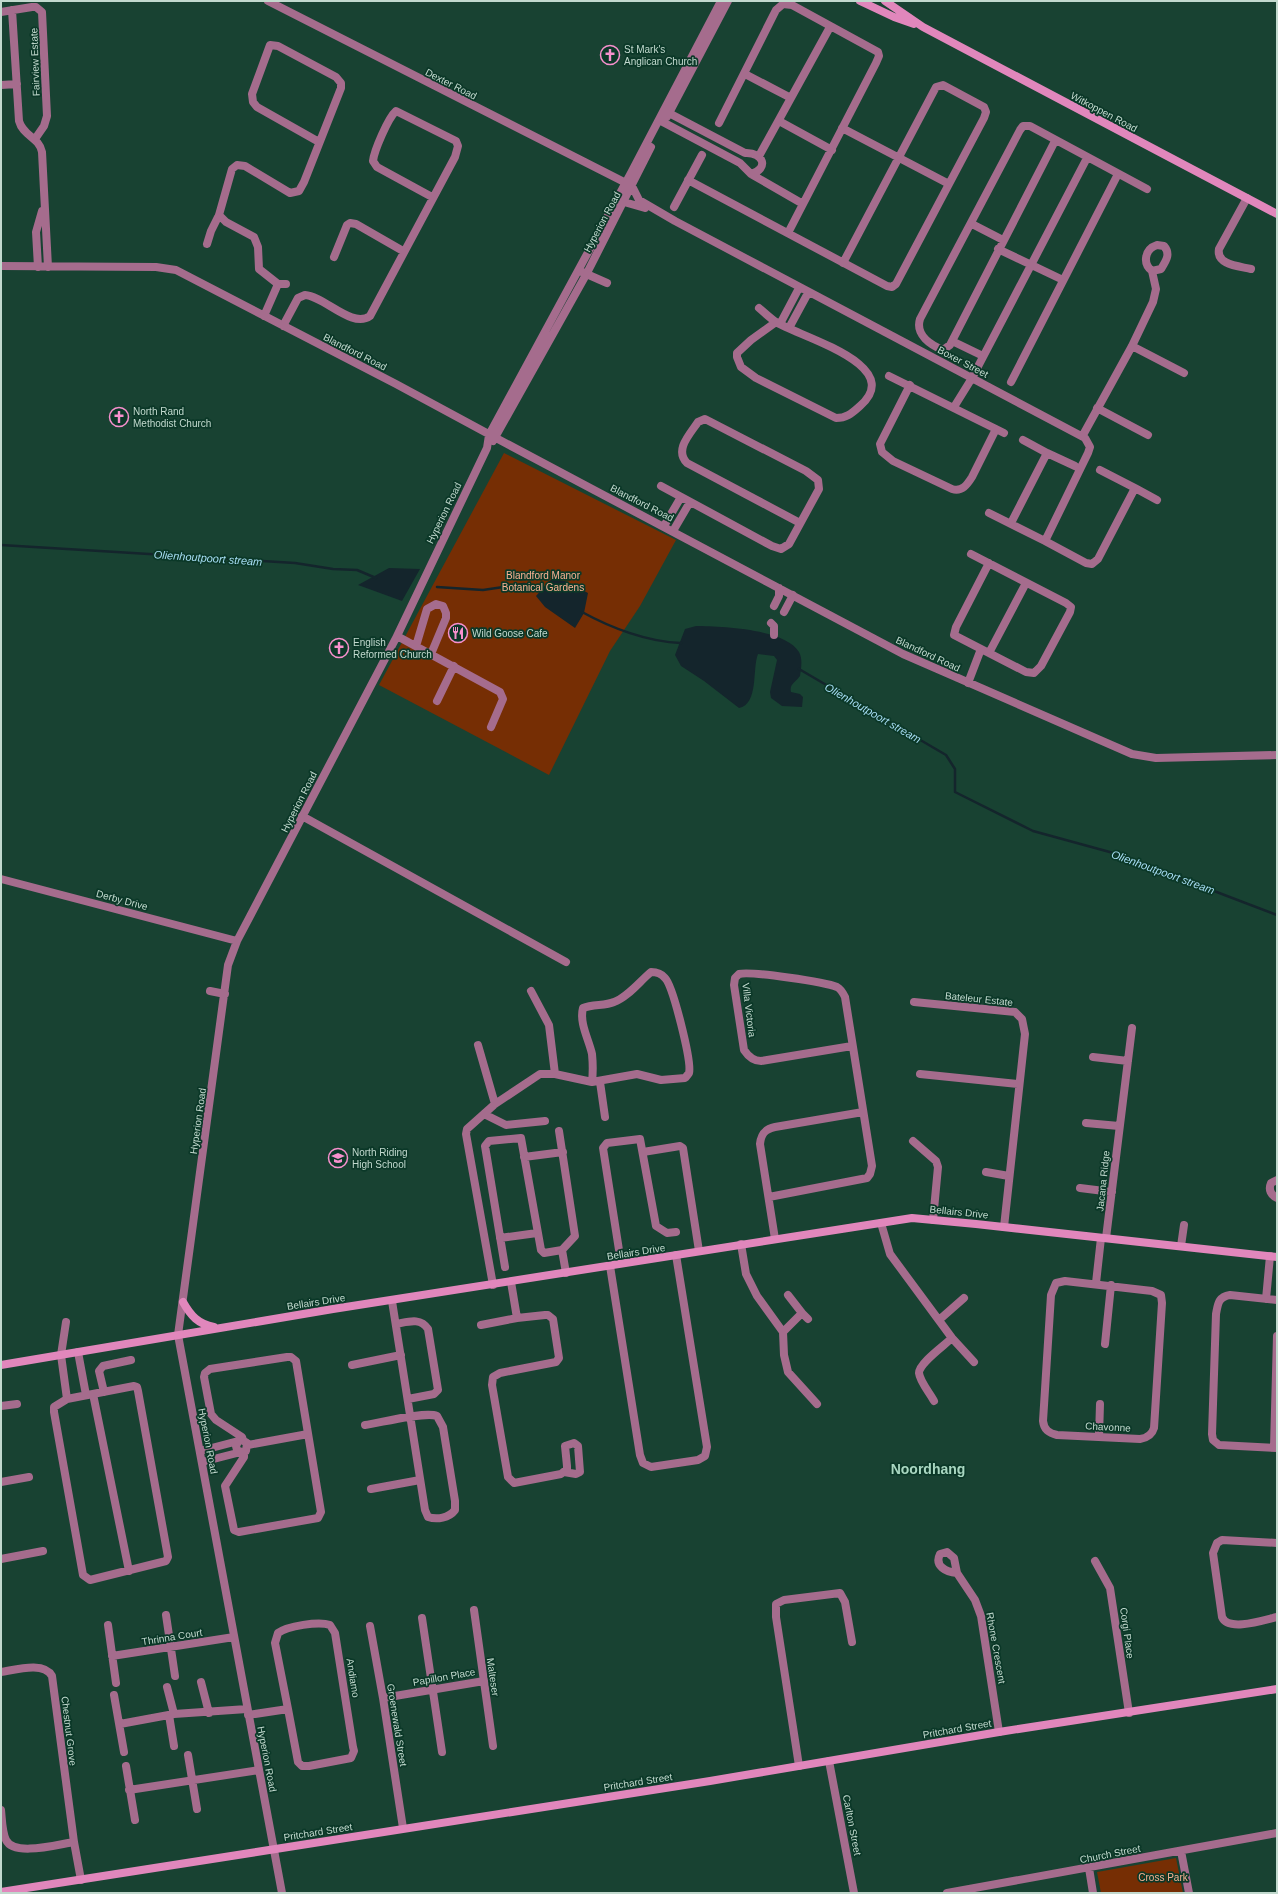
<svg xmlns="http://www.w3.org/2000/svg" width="1278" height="1894" font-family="Helvetica,sans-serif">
<rect width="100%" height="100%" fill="#184232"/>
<!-- green -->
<path fill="#762e04" d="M504 453 676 540 640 606 610 651 549 775 379 685Z
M1176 1858 1183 1893H1101L1097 1872Z"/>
<!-- water -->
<path fill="#14252c" d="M389 568 420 569 402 601 358 585Z
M553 579 565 581 588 593 584 613 575 628 545 607 536 596 549 581Z
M696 626C720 626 786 629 799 652 803 659 801 669 800 676 796 682 789 684 791 692L800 694 803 697 802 707 782 706 771 698 770 692 777 660 774 656 758 654C752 669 759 704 739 708L704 681 681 666 675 655 685 629Z"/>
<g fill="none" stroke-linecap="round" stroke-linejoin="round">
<!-- stream -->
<path stroke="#14252c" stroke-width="2.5" d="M1 545 295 563 333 569 357 570 376 578
M437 587 483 590 524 584 543 589
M582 612C611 628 648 642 681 643
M799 669 946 755 955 769V792L1033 831 1117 854 1277 915"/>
<!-- street -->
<path stroke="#a56c8d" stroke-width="8" d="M268 1 632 186 639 200 675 221 1085 438 1090 447 1088 453 1045 541 989 513
M12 10 19 121C23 136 39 137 42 152L48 267
M1 12 32 7H36L42 12 47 116 44 126 35 139
M745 74 791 98
M1 85 17 84
M667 117 728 1
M659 120 740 163 751 174C769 169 764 152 745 153L665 111
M779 121 832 150
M719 123 776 10 783 4 792 5 878 52 879 56 876 63 788 233
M842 128 949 184
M1055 141 950 345 943 350C931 345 915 335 920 319L1020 130 1023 126H1030L1147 189
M759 156 830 27
M751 174 803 204
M688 180 887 286 892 287 896 284 984 118 986 112 984 107 943 85 936 87 843 263
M1247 198 1219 249C1216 265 1239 266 1251 269
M624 202 645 208
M674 207 702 155
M219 215 226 222 254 237 258 247 259 269 278 284H286
M972 224 1003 240
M207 244 211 231 219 215 232 169 237 165 245 166 290 193 299 191 304 182 341 88V83L336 77 278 46 270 45 252 94 253 102 257 107 319 142
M1157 245 1164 246C1171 254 1166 261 1161 269L1152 271C1142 263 1145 249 1157 245Z
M998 249 1063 280
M334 257 347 225 350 223 356 224 403 251
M1 266 156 267 176 270 396 384 496 438 903 654 1132 754 1156 758 1277 755
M38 267 36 232 42 211
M582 272 607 283
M759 308C765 313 770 318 776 322 800 337 907 365 860 406 852 413 847 418 836 418L756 378 741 367 737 357V353L751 340 776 322
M264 316 278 284
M780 324 799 288
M283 326 298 298 305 295C324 296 352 329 370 316L455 157 458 146 456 141 396 111C388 118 374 151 373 161L377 167 432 197
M789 328 808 293
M952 341 983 356
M1132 346 1184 373
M889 376 1004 433
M1011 382 1118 174
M910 385 880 444 882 452 893 461 952 489C962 492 967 485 972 477L996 429
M954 407 972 378 1087 158
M1097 408 1148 435
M1083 435 1132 346 1153 302 1156 289 1152 271
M493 441 587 273 651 147
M1047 453 1075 466
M1100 470 1135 488
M661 486 772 546 781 549 789 544 819 489 818 480 806 471 705 419 698 422C690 434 674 450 687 463L800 523
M1011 523 1047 453 1023 440
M664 526 681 497
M673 531 690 502
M1045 541 1086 563 1092 564 1098 559 1135 488 1157 500
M971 554 1066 603 1071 607 1070 612 1041 666 1034 673 1026 672 954 635 956 627 989 563
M774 606 779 596V588
M784 612 793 595
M771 623 774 626V635
M397 636 500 692 503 699 491 727
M416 646 427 609 436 604 443 606 446 613V618L431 654
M989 653 1026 583
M968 683 981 649
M437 701 454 666
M302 816 566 962
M1 879 237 941
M210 991 225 994
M531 991 549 1025 555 1074
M914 1002 1015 1012 1022 1019 1025 1034 1004 1227
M478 1045 495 1104
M1093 1057 1128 1061
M920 1074 1018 1084
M600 1082 605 1117
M484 1114 506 1125 545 1121
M1086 1123 1119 1126
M559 1131 575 1236 562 1250 566 1273
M913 1141 936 1161 938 1167 933 1220
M643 1152 680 1146 683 1148 699 1251
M524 1157 563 1152
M986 1172 1009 1176
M1277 1180 1271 1183C1268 1190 1271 1195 1277 1198
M1080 1188 1112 1192
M769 1197 867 1178 870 1174 872 1166 845 997C843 993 841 989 837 987 825 982 751 971 739 974L735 978 734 985 744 1050C748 1056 753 1061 761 1061L852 1046
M881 1223 890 1254 952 1338 974 1362
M500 1238 537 1233
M1106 1238 1132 1028
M775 1239 760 1144C761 1134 765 1129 775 1127L863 1112
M741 1244 746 1274 757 1296 783 1332 784 1355 788 1372 817 1404
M1181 1246 1184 1225
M619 1250 603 1148 607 1143 640 1139 656 1226 667 1233 676 1232
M610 1266 640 1455 643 1463 651 1467 698 1460 705 1456 707 1447 676 1255
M505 1267 485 1146 489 1141 521 1138 541 1250 544 1253 562 1250
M1065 1281 1152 1291 1161 1295 1162 1303 1154 1428C1152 1435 1147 1438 1140 1439L1057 1435C1049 1433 1044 1430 1043 1421L1051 1295 1056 1283Z
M511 1282 517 1318 545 1315H548L553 1319 559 1358 556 1362 500 1373 493 1377 492 1385 508 1477 514 1483 561 1474 567 1469V1466L565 1446 574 1443 578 1446 580 1472 576 1474 564 1472
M1096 1283 1101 1238
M493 1285 466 1134 467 1129 495 1104 540 1074H555L592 1082 637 1074 661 1080 685 1078C686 1077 689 1073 689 1073 692 1062 673 986 665 978 661 973 657 972 651 972 640 981 628 997 614 1002 605 1006 593 1004 583 1008 579 1023 589 1040 592 1054 593 1064 593 1073 592 1082
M1266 1299 1270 1256
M1277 1300 1230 1295C1218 1297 1218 1304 1216 1314L1212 1434 1213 1440 1219 1445 1277 1448
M802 1313 808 1319
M939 1320 964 1298
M66 1322 61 1355 67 1399
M396 1324C408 1322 420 1317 428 1329L438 1390 434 1394 408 1399
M481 1325 517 1318
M783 1332 802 1313 788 1295
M1105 1344 1111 1285
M78 1352 86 1395
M352 1365 401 1355
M134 1386 137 1387 138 1391 168 1557 166 1561 90 1580 83 1575 54 1412V1407L67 1399Z
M104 1392 99 1371 103 1366 131 1360
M93 1394 129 1571
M934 1401C930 1393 920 1382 919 1373 919 1363 945 1345 952 1338
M1 1406 17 1404
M365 1425C380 1423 425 1411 437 1416L443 1427 455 1501V1510C449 1518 437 1520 428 1517L425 1510C414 1441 403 1371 392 1301
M1099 1437 1100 1404
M243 1440 242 1437 216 1420 211 1414 204 1377 205 1373 210 1369 287 1357H291L296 1361 321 1512 318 1518 239 1532 234 1530 225 1486 244 1457V1452
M248 1445 308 1434
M1274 1447 1277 1336
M200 1451 242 1440 247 1443 246 1451 241 1452 237 1450 236 1446 238 1442
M202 1462 241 1452
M1 1482 29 1477
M371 1489 420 1480
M1277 1543 1222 1540 1217 1543 1213 1553 1222 1617C1228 1632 1264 1620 1277 1617
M1 1559 43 1551
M1095 1561 1110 1588 1129 1713
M957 1573C946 1572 934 1566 940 1554L947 1552 954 1558 957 1573 975 1600 981 1616 999 1732
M474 1610 493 1746
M166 1615 175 1676
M422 1618 442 1752
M108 1625 116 1683
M370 1626 383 1698 403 1828
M112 1656 234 1637
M1 1672C15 1670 44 1661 52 1676L74 1842 81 1880
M201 1682 209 1713
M167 1687 174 1714
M114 1695 124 1752
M383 1698 484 1681
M169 1715 174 1746
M248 1715 288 1709 298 1762 302 1766H309L351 1758 354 1751 353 1747 335 1633 330 1625C319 1621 287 1626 278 1633L275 1643 288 1709
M120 1724 174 1714 247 1709
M188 1755 197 1809
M829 1761 854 1893
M126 1766 135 1820
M799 1766 776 1617V1604L784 1600 840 1593 845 1602 852 1642
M129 1790 259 1770
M1 1810C2 1819 2 1832 6 1840 14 1857 59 1844 74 1842
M1181 1851 1189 1893
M1089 1868 1093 1893
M282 1893 178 1335 228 965 237 941 397 636 487 448 489 435 631 173 721 1
M947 1893 1277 1833"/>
<!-- secondary -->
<path stroke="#e187bc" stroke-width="8" d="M860 1 894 17 914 24
M885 1 923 27 1277 214
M183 1302C191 1316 198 1324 214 1327
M1 1365 333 1309 912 1218 976 1224 1277 1257
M1 1892 710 1781 999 1732 1277 1689"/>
</g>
<!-- icons -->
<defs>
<symbol id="church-ring" viewBox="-11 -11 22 22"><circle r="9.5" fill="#0b3828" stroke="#f790cd" stroke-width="1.5"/><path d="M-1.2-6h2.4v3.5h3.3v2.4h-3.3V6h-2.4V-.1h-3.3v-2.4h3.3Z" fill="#f790cd"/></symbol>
<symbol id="restaurant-ring" viewBox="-11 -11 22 22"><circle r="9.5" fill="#0b3828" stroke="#f790cd" stroke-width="1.5"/><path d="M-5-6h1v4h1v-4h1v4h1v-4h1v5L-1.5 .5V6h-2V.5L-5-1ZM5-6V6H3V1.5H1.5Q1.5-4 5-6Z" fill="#f790cd"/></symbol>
<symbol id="school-ring" viewBox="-11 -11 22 22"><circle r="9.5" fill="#0b3828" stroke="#f790cd" stroke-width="1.5"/><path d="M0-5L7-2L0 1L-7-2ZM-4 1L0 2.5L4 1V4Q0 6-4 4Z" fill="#f790cd"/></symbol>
</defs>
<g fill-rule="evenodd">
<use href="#church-ring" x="599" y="44" width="22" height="22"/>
<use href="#church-ring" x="108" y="406" width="22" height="22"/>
<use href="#restaurant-ring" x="447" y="622" width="22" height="22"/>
<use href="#church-ring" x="328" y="637" width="22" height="22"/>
<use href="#school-ring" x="327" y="1147" width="22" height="22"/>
</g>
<g text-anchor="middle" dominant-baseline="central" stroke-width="3.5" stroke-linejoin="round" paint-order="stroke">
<!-- poi labels -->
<g font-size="10" fill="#c2d9ce" stroke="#0b3828" text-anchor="start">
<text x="624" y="49">St Mark's<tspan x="624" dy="12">Anglican Church</tspan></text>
<text x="133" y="411">North Rand<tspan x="133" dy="12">Methodist Church</tspan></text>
<text x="472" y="633">Wild Goose Cafe</text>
<text x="353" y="642">English<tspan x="353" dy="12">Reformed Church</tspan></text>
<text x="352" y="1152">North Riding<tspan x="352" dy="12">High School</tspan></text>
</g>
<!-- street labels -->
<g font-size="10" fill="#c2d9ce" stroke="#0b3828">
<text transform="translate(35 62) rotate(-92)">Fairview Estate</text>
<text transform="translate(451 84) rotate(27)">Dexter Road</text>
<text transform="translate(1104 112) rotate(28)">Witkoppen Road</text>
<text transform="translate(602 222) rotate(-62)">Hyperion Road</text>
<text transform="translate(355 352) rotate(27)">Blandford Road</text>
<text transform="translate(963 362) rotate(28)">Boxer Street</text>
<text transform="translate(642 503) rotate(27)">Blandford Road</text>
<text transform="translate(444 513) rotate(-64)">Hyperion Road</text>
<text transform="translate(928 654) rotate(25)">Blandford Road</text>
<text transform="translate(299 802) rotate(-63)">Hyperion Road</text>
<text transform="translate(122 900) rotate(15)">Derby Drive</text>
<text transform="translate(979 999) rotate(6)">Bateleur Estate</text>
<text transform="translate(749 1010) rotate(83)">Villa Victoria</text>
<text transform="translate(198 1121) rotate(-82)">Hyperion Road</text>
<text transform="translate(1103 1181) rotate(-84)">Jacana Ridge</text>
<text transform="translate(959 1212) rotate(6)">Bellairs Drive</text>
<text transform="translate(636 1252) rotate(-9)">Bellairs Drive</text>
<text transform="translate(316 1302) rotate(-9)">Bellairs Drive</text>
<text transform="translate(1108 1427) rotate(3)">Chavonne</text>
<text transform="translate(208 1441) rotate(79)">Hyperion Road</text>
<text transform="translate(1127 1633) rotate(82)">Corgi Place</text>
<text transform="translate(172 1637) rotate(-9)">Thrinna Court</text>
<text transform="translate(996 1648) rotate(80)">Rhone Crescent</text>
<text transform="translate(444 1677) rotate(-10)">Papillon Place</text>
<text transform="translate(493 1677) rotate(82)">Malteser</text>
<text transform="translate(353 1678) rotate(81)">Andiamo</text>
<text transform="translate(397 1725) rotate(81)">Groenewald Street</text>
<text transform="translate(957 1729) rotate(-10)">Pritchard Street</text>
<text transform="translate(69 1731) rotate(83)">Chestnut Grove</text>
<text transform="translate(267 1759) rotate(79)">Hyperion Road</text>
<text transform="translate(638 1782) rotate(-9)">Pritchard Street</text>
<text transform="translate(852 1825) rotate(79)">Carlton Street</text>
<text transform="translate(318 1832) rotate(-9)">Pritchard Street</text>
<text transform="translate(1110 1854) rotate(-11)">Church Street</text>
</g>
<!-- park labels -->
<g font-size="10" fill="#fab292" stroke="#0b3828">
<text x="543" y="575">Blandford Manor<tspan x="543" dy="12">Botanical Gardens</tspan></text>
<text x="1163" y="1877">Cross Park</text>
</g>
<!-- water labels -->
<g font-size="11" font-style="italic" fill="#a7ddf3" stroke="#0b3828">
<text transform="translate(208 558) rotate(4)">Olienhoutpoort stream</text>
<text transform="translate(873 713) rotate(30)">Olienhoutpoort stream</text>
<text transform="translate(1163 872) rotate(20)">Olienhoutpoort stream</text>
</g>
<!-- district labels -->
<g font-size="14" font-weight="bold" fill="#a9d7c1" stroke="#0b3828">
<text x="928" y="1469">Noordhang</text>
</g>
</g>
<!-- border -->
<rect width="1278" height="1894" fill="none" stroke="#c2d9ce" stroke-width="4"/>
</svg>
